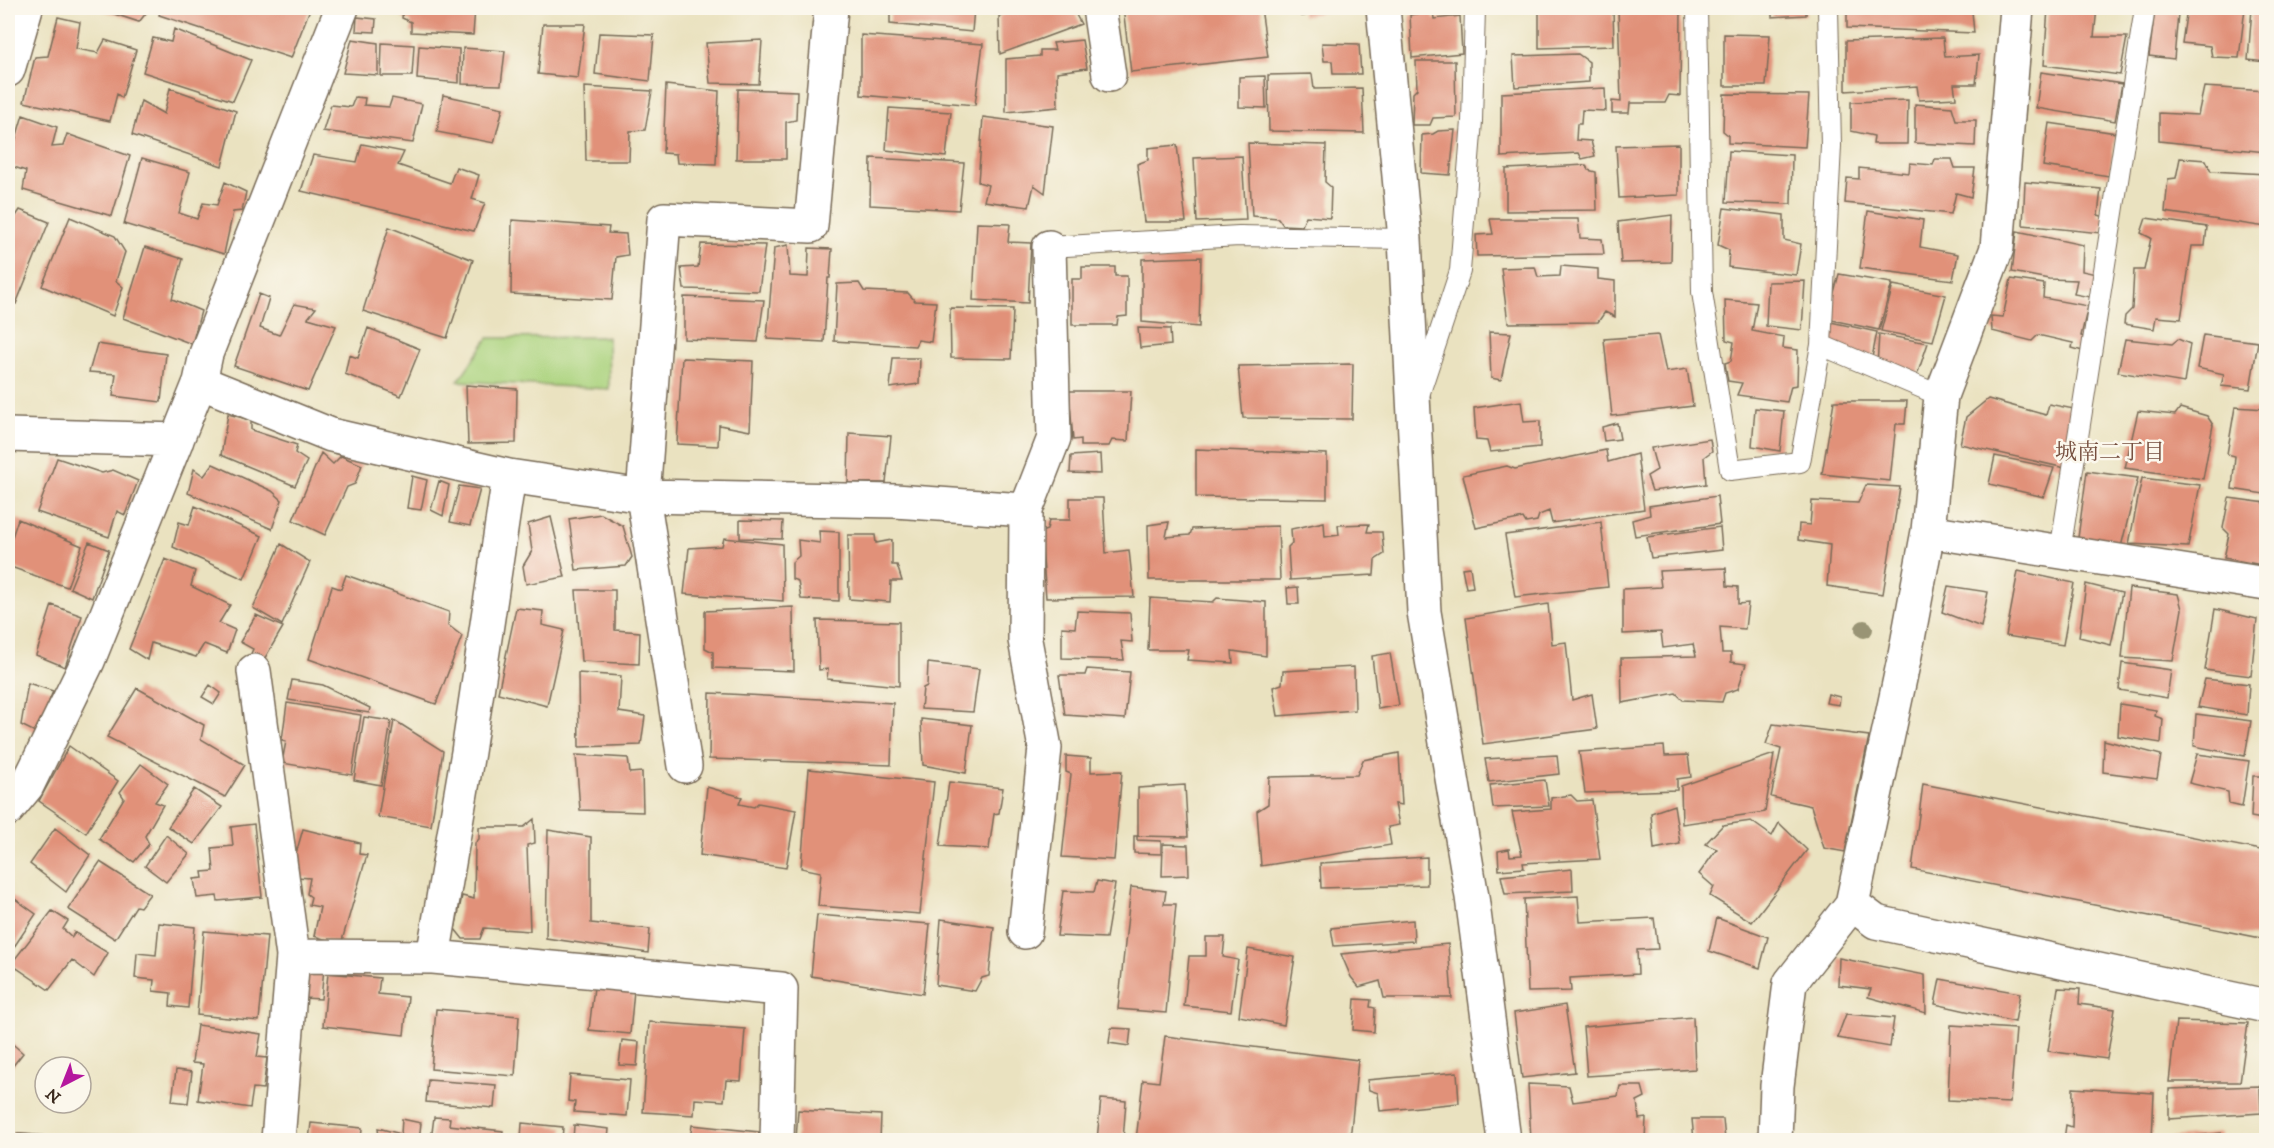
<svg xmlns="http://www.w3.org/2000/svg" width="2274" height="1148" font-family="'IM FELL DW Pica','Noto Serif JP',serif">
<rect width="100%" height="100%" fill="#fbf7ec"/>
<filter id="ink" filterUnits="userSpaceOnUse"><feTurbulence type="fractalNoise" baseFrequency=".0167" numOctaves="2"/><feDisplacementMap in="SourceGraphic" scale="12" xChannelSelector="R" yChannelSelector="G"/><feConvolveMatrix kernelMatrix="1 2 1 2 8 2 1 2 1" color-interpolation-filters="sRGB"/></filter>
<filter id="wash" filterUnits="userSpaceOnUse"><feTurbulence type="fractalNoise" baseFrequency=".008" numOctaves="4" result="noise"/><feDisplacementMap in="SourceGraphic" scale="24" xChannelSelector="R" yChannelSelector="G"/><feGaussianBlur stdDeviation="1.35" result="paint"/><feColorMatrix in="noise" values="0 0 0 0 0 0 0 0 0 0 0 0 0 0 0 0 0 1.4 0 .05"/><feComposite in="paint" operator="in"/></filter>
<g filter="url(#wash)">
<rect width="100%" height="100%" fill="#eae2c0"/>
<!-- green -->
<path fill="#abd37e" stroke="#737e4e" stroke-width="1.5" d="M608 337 609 389 458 381 488 338Z"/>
<g id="blocks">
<!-- building -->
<path fill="#e19179" d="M96 8H150L139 22Z
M161 8H307L310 9 291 58 159 15Z
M403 8H475L473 35 411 32V22L402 18Z
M890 8H974L972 32 890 24Z
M1018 8H1079L1075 13 1081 24 1000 54 999 16Z
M1123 8H1261L1268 57 1131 72Z
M1302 8H1341V9L1302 16Z
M1539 8H1613L1614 46 1539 48Z
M1618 8H1681L1680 96 1669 95 1665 103H1630L1629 113H1612V101L1621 102Z
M1772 8H1806V15L1772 17Z
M1847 8H1981L1972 11 1974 33 1847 28Z
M2048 8H2097L2094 37H2127L2120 75 2044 65Z
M2187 8H2245L2239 58 2212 57 2210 46 2182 43Z
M2252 8H2266V62L2248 60Z
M2155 10 2178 13 2174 59 2149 56Z
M1433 11 1434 19 1460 16 1462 53 1412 58 1410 15Z
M58 17 80 22 76 49 98 53 105 40 136 50 122 98 117 94 110 121 24 102 35 57 48 56Z
M357 17 376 19 375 32 356 31Z
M543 24H585L578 78 538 74Z
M174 29 251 60 233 101 143 72 153 38 171 42Z
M599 33 654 35 650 81 595 74Z
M1724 34 1770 35 1766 86H1724Z
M861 35 983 44 975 105 861 95Z
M1943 38 1945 57 1979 55 1976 84H1954L1956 98 1919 100 1917 86 1846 91V41Z
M352 39 378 43V75L343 73Z
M762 40 759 84 710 83 706 43Z
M1082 40 1087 68 1057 72 1058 107 1006 112V59L1040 56V50H1055L1053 43Z
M382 43 414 45 412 76H381Z
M1322 43 1359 44 1361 74H1333L1332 61H1324Z
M419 46 459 49V83L417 79Z
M463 48 505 51 501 85 462 84Z
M1578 54 1589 62V82L1515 87 1513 56Z
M1416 61H1455L1456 117 1433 118 1430 125H1412L1413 93 1417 89Z
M2041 72 2122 84 2115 121 2036 108Z
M1312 74 1314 89 1362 88 1364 133 1269 131 1268 75Z
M1265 76 1266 108 1239 107V77Z
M666 85 719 91 716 164 677 163 676 154 663 153Z
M584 87 652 91 645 130 630 131 629 161H586Z
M2204 87 2266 91V152L2159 141V113L2198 115Z
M170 88 236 111 222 166 132 135 141 101 164 114Z
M1605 88 1606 111 1582 110 1581 124H1577L1576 140 1591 141 1595 156 1582 159 1579 153 1501 157V93Z
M738 89 797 91 796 120 786 122V159H736Z
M1724 94 1809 95 1805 147 1728 143V135L1723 131Z
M443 95 503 108 494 143 437 132Z
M355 97 365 98 364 105 389 107 392 98 422 104 413 143 323 131 331 105 351 107Z
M1908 100 1907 144H1873L1874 136 1851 131V102Z
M1915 104 1952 107 1956 120H1976L1975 146 1915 143Z
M889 108 951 112 946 157 886 150Z
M23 115 57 127 52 147 63 146 67 134 130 156 112 216 23 190 26 171 8 165Z
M983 117 1053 126 1045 193 1034 185 1029 207 984 201 988 185 978 182Z
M2049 123 2116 133 2109 176 2043 166Z
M1455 130 1450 175 1421 173 1422 135 1433 134 1438 131Z
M1248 143 1326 145 1325 182 1331 187 1330 218 1306 216 1302 226 1283 225 1278 218 1252 216Z
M362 144 404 152 398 165 450 183 456 167 479 175 472 199 485 203 474 231 301 191 313 155 357 162Z
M1679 144V195L1619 198 1616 146Z
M1177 145 1186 222H1144L1137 164 1148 160V148Z
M1729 151 1792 155 1791 204 1726 202Z
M1242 156 1246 220 1197 222 1194 158Z
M142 158 190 172 179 213 197 219 203 203 217 205 225 182 246 192 242 211 233 212 224 254 124 224Z
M871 158 964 163 959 210 870 205Z
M2180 158 2206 160 2211 171 2266 174V227L2165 212 2168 179 2176 178Z
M1935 159H1952L1955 168H1975L1971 197 1956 193 1951 214 1845 203 1847 178 1859 179V168L1909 173 1910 163 1933 165Z
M1586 165 1588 170 1596 172 1597 210 1506 211V169Z
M2025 182 2101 189 2098 215 2105 217 2101 233 2023 225Z
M1724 208 1784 215V240L1801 244 1796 275 1728 267 1729 250 1718 245Z
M20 210 49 222 16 304 8 301V212L16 216Z
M1868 211 1923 220 1920 247 1958 254 1953 280 1860 268Z
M1672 215 1671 262 1621 263 1618 222Z
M70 217 115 236 125 252 116 281 123 287 113 316 42 286Z
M2146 218 2207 227 2205 246H2192L2181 319 2156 317 2154 329 2124 324 2125 316 2132 309 2134 270H2144L2151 238 2141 233Z
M1490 219H1578L1580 238 1602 239 1604 254 1477 256 1476 235 1493 234Z
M512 220 609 227 608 233 626 234 628 255 616 257 612 300 511 294Z
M977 223 1010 224 1008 242 1031 243 1028 303 973 300Z
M389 227 473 260 447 338 363 311Z
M2017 231 2083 245 2082 271 2101 275 2095 298 2074 294 2077 280 2049 279 2012 272Z
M701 244 765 245 759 291 684 289 681 268 698 267Z
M788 245 790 276 808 277 809 248 832 249 830 278H828L824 342 767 339 774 248Z
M145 247 183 259 172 299 201 311 192 344 123 318Z
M1201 257 1199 327 1142 322V259Z
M1561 266 1598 269V279L1615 281V317L1605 312 1598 322 1508 323 1501 268 1535 267 1538 277 1560 276Z
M1082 267H1115V276H1127V316L1118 317 1117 325H1072V279H1082Z
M1839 274 1892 283 1879 330 1827 319Z
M2011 279 2044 284 2043 298 2088 306 2081 336 2087 338 2086 352 2072 348 2073 343 2038 335 2032 341 1992 331 1991 316 2003 317Z
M1805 281 1802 330 1766 326 1768 282Z
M859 283 864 291 908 293 915 301 936 302 931 342 918 340 915 346 834 341 837 284Z
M1893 285 1946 295 1933 341 1881 331Z
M259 294 269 298 260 328 279 335 294 304 316 308 308 318 336 326 308 391 234 366Z
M684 297 764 300 758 342 684 339Z
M1725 300 1757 303 1752 331 1784 337 1783 348 1798 350 1797 385 1791 386 1787 402 1737 395 1742 383 1728 381 1725 363 1731 361 1734 342 1726 340Z
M950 308 1013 309 1011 359 951 358Z
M1826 321 1877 332 1871 363 1824 345Z
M368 328 420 349 401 396 345 374 349 355 358 358Z
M1138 328 1170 329 1171 345 1140 348Z
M1489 332 1511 333 1501 380 1491 378Z
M1879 334 1928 343 1916 378 1877 366Z
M1658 335 1666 372 1687 369 1693 406 1612 416 1604 339Z
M2203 335 2258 342 2250 389 2221 386 2224 374 2197 368Z
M2125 339 2172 344 2178 339 2190 344 2184 383 2118 372Z
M97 344 166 354 161 402 113 396 116 374 89 372Z
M682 358 753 361 750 431 719 425 718 446 677 444Z
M893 358H920L919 384 890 388Z
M1353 364 1352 419 1243 418 1238 366Z
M466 385 517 389 516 443 468 444Z
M1069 391H1131L1128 441 1112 440 1109 446H1081V439L1073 440Z
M1988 399 2046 415 2049 404 2074 409 2065 468 1960 444 1966 417Z
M1521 401 1524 422 1540 421V447L1490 452 1487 441 1476 440 1474 408Z
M1834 401H1907L1905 424H1896L1890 481 1822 474Z
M2235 407 2266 409 2264 494 2232 489 2235 456 2227 454Z
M1755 408 1784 411 1780 451 1752 446Z
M2180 408 2207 416 2213 425 2203 479 2125 468 2138 411 2175 415Z
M228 414 251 420V430L297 445 295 453 307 461 295 486 221 455Z
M1617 423 1620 439 1604 441 1602 427Z
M849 433 891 436 886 483H848Z
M1710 439 1712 451 1704 457 1706 484 1652 491 1647 476 1657 470 1651 448Z
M1196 449 1327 454V499L1196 497Z
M1606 450 1608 462 1637 454 1644 509 1552 523 1549 511 1539 515 1537 521 1526 523 1523 518 1476 528 1463 475 1507 466 1515 469Z
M321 453 333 464 341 456 362 465 355 484 347 487 325 535 293 520Z
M1100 454 1101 474 1070 473 1071 456Z
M1995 456 2054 468 2044 497 1989 484Z
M57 458 102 473 113 470 138 481 125 515 117 511 109 537 37 512Z
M213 464 272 491 282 500 272 529 188 493 194 469 204 476Z
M2087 471 2138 478 2121 547 2078 538Z
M412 476 427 480 421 510 407 508Z
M2142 478 2200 485 2188 547 2129 544Z
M439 481 449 485 443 516 431 510Z
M1866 485 1900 487 1883 594 1827 586 1830 545 1798 540 1799 524 1810 525 1812 501 1858 503Z
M459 486 480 489 470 526 450 522Z
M1717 496 1720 524 1635 536 1632 520 1650 515 1649 506Z
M1070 498H1103L1106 553 1129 550 1134 597 1046 598 1041 532 1047 530 1049 520H1070Z
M2229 498 2266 503V533L2262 565 2224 558 2229 534 2223 528Z
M195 506 262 536 244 579 173 547 179 522 189 525Z
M601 514 623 526 632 557 626 566 576 570 569 519Z
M551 517 565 577 526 584 523 566 532 551 528 524Z
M18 519 82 546 67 587 8 566V549Z
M740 520 783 521 782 539 740 538Z
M1169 522 1166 537 1190 535 1192 529 1278 526 1280 580H1149L1148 525Z
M1324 522 1325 537 1339 535 1338 525 1369 524 1367 532H1382L1384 554 1375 560 1374 575 1290 580 1288 547 1292 543 1291 529Z
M1601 522 1608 587 1515 597 1505 535Z
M1720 527 1722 550 1651 558 1647 537Z
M819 531 839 532V601L801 599 798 581 792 579V562L799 556 798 540 820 543Z
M848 535H875L876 543 892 540V565H897L902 581H891L890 602 849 599Z
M724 538 782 544 783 601 684 594 689 548 722 546Z
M89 542 109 550 92 598 70 588Z
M281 544 310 562 282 625 253 608Z
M165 559 195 571 191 586 230 605 219 623 235 630 227 653 204 644 196 657 151 643 147 660 129 649Z
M1470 567 1473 587 1466 588 1462 568Z
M1726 568 1727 586 1738 587V604L1748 603 1745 629 1720 627 1722 653H1731V662L1746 664 1738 689 1725 693 1722 702 1683 700 1676 693 1622 703 1621 658 1696 656 1693 644 1663 648 1661 632 1623 634V589L1661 587 1659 571Z
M2018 571 2074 583 2063 645 2006 636Z
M346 575 449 612 448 625 462 636 436 704 309 659 332 586 341 589Z
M2086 584 2122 593 2111 645 2079 637Z
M1948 586 1988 592 1981 627 1942 612Z
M1298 587 1299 604H1288L1287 588Z
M2129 588 2178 594 2182 609 2173 661 2122 658Z
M576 590H615V630L640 632 639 664 581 661Z
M1150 598 1213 602 1217 598 1266 602V656L1232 651 1233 663 1187 660 1189 650H1148Z
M1548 604 1552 644 1566 642 1572 700 1592 694 1597 729 1483 744 1466 618Z
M52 605 82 616 65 667 36 655Z
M793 607 794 671 713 668V652L705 648V611Z
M516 608 543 611 542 625 564 630 547 706 498 693Z
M2215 609 2257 619 2251 676 2205 670Z
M1077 611 1130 613 1132 642 1121 641 1124 660 1062 658V627L1075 628Z
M256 615 283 627 262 663 250 656 253 649 240 642Z
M817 620 899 622V686L827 679 828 669 819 670Z
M1390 653 1399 705 1378 709 1372 656Z
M928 663 979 669 973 712 921 709 923 688 927 686Z
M2122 663 2171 670 2167 698 2119 690Z
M1354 667 1355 710 1278 716 1273 687 1282 684 1283 671Z
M1087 669 1130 672 1125 719 1065 715 1059 675H1085Z
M578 673 621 676 619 712 645 716 641 745 579 747Z
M2205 679 2249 684 2247 715 2198 707Z
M292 680 323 685 370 708 369 713 288 700Z
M28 683 53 691 37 733 21 725Z
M210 685 221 693 214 704 202 697Z
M137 688 204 725 201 739 245 765 225 797 107 737Z
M710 693 893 703 891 765 709 759Z
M1828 694 1840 697 1839 705 1826 703Z
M287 703 361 715 352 775 282 763 286 741 282 740Z
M2120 704 2156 710 2155 716 2163 719 2161 743 2118 736Z
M2196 714 2251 721 2245 756 2194 746Z
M364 717 391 721 381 785 354 780Z
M921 719 972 725 966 773 923 765Z
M394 720 443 751 431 826 378 817Z
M1773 724 1869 736 1845 852 1824 848 1811 806 1771 797 1781 749 1766 744Z
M2104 740 2161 755 2157 779 2103 772Z
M69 746 118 781 86 833 39 801Z
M1664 746 1665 756 1688 755 1691 777 1677 779V790L1585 793 1579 752Z
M1399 753 1402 805 1395 804 1399 825 1388 827 1391 845 1261 866 1257 811 1268 804 1269 777 1357 775 1363 760Z
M1774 754 1765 812 1682 824 1681 786Z
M2197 754 2249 761 2242 807 2229 804 2228 792 2189 783Z
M576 755 628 758 630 773 642 772 643 812 580 810Z
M1557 755 1559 774 1489 782 1485 759Z
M1066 756 1091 758V772L1122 771 1114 860 1062 857 1071 774 1066 772Z
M141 764 168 784 155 802 163 805 145 836 149 844 134 862 99 839 124 798 120 792Z
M809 769 934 782 920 914 818 906 821 872 801 868Z
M2253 776H2265L2262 819 2251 817Z
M1545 780 1549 806 1493 808 1490 785Z
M949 782 1003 788 999 813 994 814 989 849 940 846Z
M1923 784 2266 851V939L1912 869Z
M1185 785 1188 837 1138 836V788Z
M707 787 742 797 739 804 754 807 758 803 796 810 786 868 700 855Z
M194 789 222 807 194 844 168 827Z
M1571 795 1577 801 1592 800 1600 859 1523 863 1524 868 1499 870 1498 851 1509 849 1510 856 1522 855 1512 812 1551 809V798Z
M1674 805 1680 844 1654 849 1651 813Z
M534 819 535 843 527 845 530 931 484 928 480 939H463L455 929 462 896 474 899 475 843 479 839V827H524Z
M1751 821 1772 836 1779 823 1807 850 1752 922 1710 896 1714 887 1699 874 1717 849 1705 844 1723 825Z
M254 824 262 897 218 901 217 896 197 898 194 879 203 878 202 872 214 871 212 848 233 846 231 827Z
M55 828 90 855 66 892 30 864Z
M303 829 360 843 359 854 367 855 341 944 314 936 320 907 309 905 311 897 307 894 310 878 297 877 295 857Z
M548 830 591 837V923L650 929 648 953 546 938Z
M166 835 189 854 166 882 145 866Z
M1134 836H1137V840L1161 841V854L1134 853Z
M1163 844 1188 845 1189 875 1162 876Z
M1427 857V885L1321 888 1320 863Z
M100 862 150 894 140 907 136 906 115 939 68 909Z
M1572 869 1573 891 1505 894 1501 876Z
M1097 881 1115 884 1106 938 1057 936 1063 891 1094 892Z
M1131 887 1166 891 1164 904H1176L1166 1013 1118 1009Z
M8 894 36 914 8 956Z
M1578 896 1580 922 1654 918 1658 949 1637 950 1638 974 1570 978 1571 991 1528 992 1524 899Z
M52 911 68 921 63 929 72 937 74 932 108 953 94 977 72 960 49 990 11 964Z
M817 915 930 924 923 994 811 976Z
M1717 918 1768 937 1760 968 1709 951Z
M941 919 994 927 989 976 982 978 975 991 936 985Z
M1413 920 1414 941 1334 946 1331 928Z
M159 923 195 927 188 1008 170 1006 171 993 153 991 154 980 135 978 137 953 156 955Z
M204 931 267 936 259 1021 197 1015Z
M1206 937H1225L1223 957 1238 960 1231 1011 1184 1006 1189 956H1206Z
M1448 944 1452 998H1384L1380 981 1359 987 1351 977 1341 954Z
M1248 949 1295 957 1284 1025 1239 1016Z
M1839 958 1925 975 1926 1013 1868 997 1871 989 1838 985Z
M307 967 324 968 321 999 304 998Z
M328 973 380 978 378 994 408 997 404 1035 323 1026Z
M1940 979 2020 993 2015 1022 1935 1004Z
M594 987 634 990 630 1034 589 1030Z
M2058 988 2080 989 2079 1004 2115 1009 2107 1059 2048 1051Z
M1355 999 1371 1000 1370 1007 1375 1008 1374 1032 1353 1030Z
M1565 1005 1575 1072 1522 1078 1514 1013Z
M436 1009 519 1016 515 1076 431 1069Z
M1846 1014 1894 1018 1890 1047 1837 1038Z
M1693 1017 1695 1069 1587 1076 1583 1027Z
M2176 1021 2248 1023 2240 1082H2169Z
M649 1022 745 1029 741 1081 726 1080 724 1101 695 1099 694 1115 643 1112Z
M197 1025 261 1034 257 1057 267 1058 263 1089 253 1088 250 1108 198 1100 203 1064 192 1063Z
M1951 1025 2016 1029 2010 1103 1948 1100Z
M1111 1028 1131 1029 1129 1046 1109 1043Z
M1165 1036 1358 1060 1350 1140H1136L1143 1080 1159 1082Z
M8 1040 23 1053 8 1072Z
M622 1040 639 1042 637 1066 619 1065Z
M176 1070 192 1072 188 1103 172 1101Z
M1457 1072 1459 1103 1380 1111 1378 1093 1369 1090 1367 1080Z
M570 1075 630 1080 627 1116 574 1112 575 1102 568 1101Z
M428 1080 496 1085 494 1108 426 1102Z
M1528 1084 1569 1086 1573 1102 1618 1096 1620 1086H1642L1645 1097 1637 1101 1639 1119 1646 1118 1645 1140H1531Z
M2260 1086 2261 1113 2169 1119V1089Z
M2073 1088 2154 1093 2152 1140H2064L2066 1125 2072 1127Z
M1101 1099 1126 1101 1123 1140H1097Z
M798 1110 881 1115 880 1140H796Z
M434 1117 450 1118 449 1125 503 1131 502 1140H431Z
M402 1119 421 1123 419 1140H379L378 1128 401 1134Z
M1692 1119H1723L1725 1140H1694Z
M311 1123 362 1128 361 1140H309Z
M522 1123 563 1127 562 1140H521Z
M574 1125 609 1129 608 1140H573Z
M692 1125 759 1132 758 1140H690Z
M12 1133 82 1139V1140H11Z
M2221 1133 2219 1140H2167V1139Z"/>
</g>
</g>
<g filter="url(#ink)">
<use href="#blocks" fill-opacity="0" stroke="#786a57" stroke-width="1.5"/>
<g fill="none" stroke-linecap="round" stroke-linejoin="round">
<defs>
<path id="service" d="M1697 8 1702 292 1730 470 1800 462 1821 345
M1828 8 1831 146 1821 345 1941 396
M1049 247 1239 236 1405 239
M1420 392 1460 271 1472 121 1475 8
M2060 552 2145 8"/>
<path id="minor" d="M1099 8 1109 75
M1383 8 1405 239 1424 612 1472 897 1504 1140
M8 70 26 8
M200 382 331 435 509 476 643 496 895 501 1026 510 1054 438 1049 247
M8 435 177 440
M1928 531 2266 584
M254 671 293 956
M685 766 643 496 664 219 811 226 831 8
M8 809 27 786 88 661 200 382 206 354 342 8
M1852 904 1876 922 2266 1006
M1025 932 1045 748 1025 640 1026 510
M433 957 468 752 509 476
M278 1140 293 956 433 957 781 989 777 1140
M1775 1140 1777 1086 1790 983 1852 904 1905 655 1928 531 1941 396 1997 248 2017 8"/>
</defs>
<!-- service casing -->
<use href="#service" stroke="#786a57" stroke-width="22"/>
<!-- minor casing -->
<use href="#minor" stroke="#786a57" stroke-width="36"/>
<!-- service -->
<use href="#service" stroke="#fff" stroke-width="20"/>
<!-- minor -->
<use href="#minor" stroke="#fff" stroke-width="33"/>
</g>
<!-- trees -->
<circle fill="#999474" cx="1864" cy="629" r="9"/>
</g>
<g text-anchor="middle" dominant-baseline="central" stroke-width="5" stroke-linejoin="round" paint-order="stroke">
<!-- neighbourhood labels -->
<g font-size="22" fill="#754e3e" stroke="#fbf7ec">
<text x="2110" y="452">城南二丁目</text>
</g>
</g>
<!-- margin -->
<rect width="2274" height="1148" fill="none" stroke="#fbf7ec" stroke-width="30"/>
<!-- north arrow -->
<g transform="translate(63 1085) rotate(222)"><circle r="28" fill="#fbf7ec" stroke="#aea59a" stroke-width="1.5"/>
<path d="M0-4.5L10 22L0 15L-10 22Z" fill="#b5179e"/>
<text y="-9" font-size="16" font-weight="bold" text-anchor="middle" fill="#3b2a1e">N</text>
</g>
</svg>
